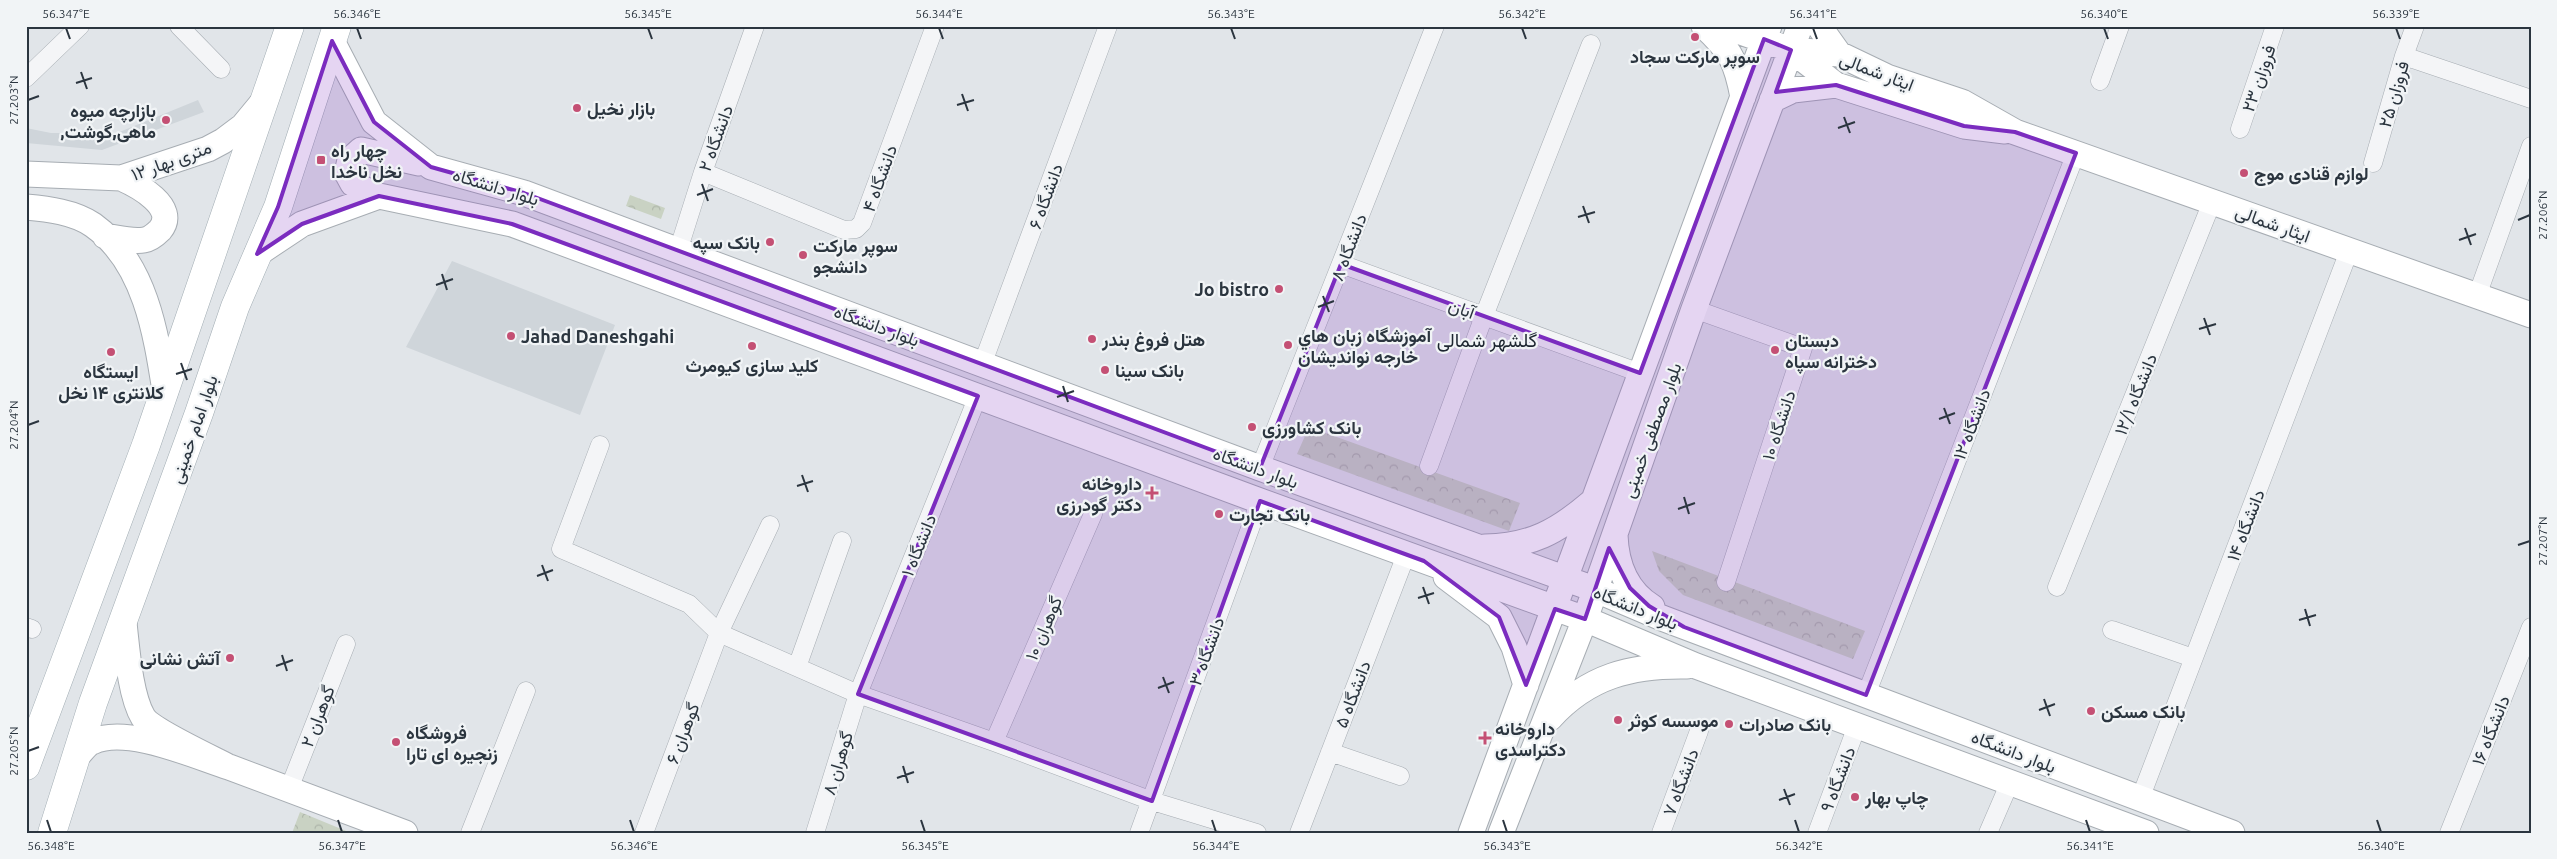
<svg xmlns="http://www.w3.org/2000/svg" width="2557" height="859" font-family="Ubuntu,Vazirmatn,sans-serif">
<defs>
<pattern id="park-crowns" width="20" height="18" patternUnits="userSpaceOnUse" patternTransform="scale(1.25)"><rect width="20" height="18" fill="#c9d2c3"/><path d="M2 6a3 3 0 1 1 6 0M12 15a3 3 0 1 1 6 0" fill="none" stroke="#adb5a9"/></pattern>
</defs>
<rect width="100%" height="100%" fill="#e1e5e9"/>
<!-- built -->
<path fill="#cfd5da" d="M198 100 204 112 102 150 26 143V128L51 133H117Z
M452 261 615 325 580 415 406 347Z"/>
<!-- park -->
<path fill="url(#park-crowns)" d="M630 195 665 208 661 219 626 206Z
M1309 427 1520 503 1509 531 1297 454Z
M1652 551 1865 631 1853 659 1683 595 1659 571Z
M300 812 351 833H292Z"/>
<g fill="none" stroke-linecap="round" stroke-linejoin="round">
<defs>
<path id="street" d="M179 26 221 69
M2404 56 2531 99
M26 78 80 26
M2100 81 2120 26
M2240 129 2275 26
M2373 163 2404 56 2415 26
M703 172 844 230 856 229 862 223 935 26
M678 251 703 172 755 26
M1341 264 1640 373
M2477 296 2531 146
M1694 309 1803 348 1726 582
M982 365 1108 26
M600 445 561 549 689 604 719 633 858 694 994 742 1152 801 1257 833
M1429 466 1484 316 1591 44
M1260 468 1435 26
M2057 587 2212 202
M26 627 32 629
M2112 630 2193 658
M797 667 842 541
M1866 695 2076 153
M994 742 1093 514
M1330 752 1400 776
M289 789 346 644
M2140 799 2349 251
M470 833 526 691
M644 833 719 633 770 525
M815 833 858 694 978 396
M1139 833 1260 501
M1299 833 1406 555
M1661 833 1699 731
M1817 833 1857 726
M1988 833 2010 782
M2449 833 2531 627"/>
<path id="secondary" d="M1704 26C1731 51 1736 61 1743 97
M1724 26 1791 50 1836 85 1964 126 2005 131
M1819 26 1839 54
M332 41 374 122 431 167 524 193 1260 468 1594 589 1662 618 2232 833
M1791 50 1839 54 1887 77 1962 102 2015 132 2531 315
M1772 100 1793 90 1836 85
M26 174 121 178 208 149 223 141 243 126 262 103
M379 196 353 184 347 173 350 160 361 150 419 163
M26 207C48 209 74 212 93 225 145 262 156 333 165 391
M105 236C118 238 131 242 144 240 150 239 156 234 160 230 179 207 137 185 121 178
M257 254 302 224 379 196 512 224 1260 501 1585 619 1696 666 2146 833
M1615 535C1616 564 1626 591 1652 607
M1485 547C1531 546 1557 532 1592 502
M1446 577 1499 617 1514 647 1526 685
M1550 718C1588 676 1632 665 1687 666
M78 755C82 751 87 744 92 742 126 725 194 756 229 767 212 758 151 730 143 717 130 695 127 649 124 623
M229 767 405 833
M1471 833 1769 26
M1501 833 1585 619 1694 309 1800 26"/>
<path id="primary" d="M26 766 146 445 290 26
M52 833 93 703 199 413 235 307 278 207 337 26"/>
</defs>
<!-- street casing -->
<use href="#street" stroke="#a7adb3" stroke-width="19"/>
<!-- secondary casing -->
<use href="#secondary" stroke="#a7adb3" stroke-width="27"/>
<!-- primary casing -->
<use href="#primary" stroke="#a1acb3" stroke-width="29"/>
<!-- street -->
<use href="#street" stroke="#f4f5f7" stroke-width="18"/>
<!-- secondary -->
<use href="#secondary" stroke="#fff" stroke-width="25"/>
<!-- primary -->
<use href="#primary" stroke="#fff" stroke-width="28"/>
</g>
<!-- marked area -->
<path fill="#7b2cbf" fill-opacity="0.2" stroke="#7b2cbf" stroke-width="4" stroke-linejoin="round" d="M1764 39 1791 50 1776 92 1836 85 1964 126 2015 132 2076 153 1866 695 1684 627 1649 606 1630 588 1609 548 1585 619 1555 609 1526 685 1499 617 1424 561 1260 501 1152 801 858 694 978 396 512 224 379 196 302 224 257 254 278 207 332 41 374 122 431 167 524 193 1260 468 1341 264 1640 373Z"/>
<!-- ticks -->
<path fill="none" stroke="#2b353f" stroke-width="2" d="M66 28 70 39M357 28 361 39M648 28 652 39M939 28 943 39M1231 28 1235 39M1522 28 1526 39M1813 28 1817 39M2104 28 2108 39M2396 28 2400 39M81 72 87 89M76 83 92 78M962 94 968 111M28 100 39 96M957 105 974 100M1844 117 1850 133M1838 128 1855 122M702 184 708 201M697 195 713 189M1583 206 1589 223M1578 217 1595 212M2518 220 2530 215M2465 228 2471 245M2459 240 2476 234M442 274 447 290M436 285 453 279M1323 296 1329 312M1318 307 1334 301M2204 318 2210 335M2199 329 2216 324M181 363 187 380M176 374 192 369M1063 386 1068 402M1057 397 1074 391M1944 408 1950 424M1939 419 1955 413M28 425 39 421M802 475 808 492M797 486 813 481M1684 497 1689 514M1678 509 1695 503M2518 545 2530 541M542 565 548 581M537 576 553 570M1423 587 1429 604M1418 598 1434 593M2305 609 2310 626M2299 620 2316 615M282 655 287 671M276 666 293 660M1163 677 1169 693M1158 688 1174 682M2044 699 2050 716M2039 710 2055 704M28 751 39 747M903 766 908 783M897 778 914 772M1784 789 1790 805M1779 800 1795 794M47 820 51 832M338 820 342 832M630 820 634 832M921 820 925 832M1212 820 1216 832M1503 820 1507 832M1795 820 1799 832M2086 820 2090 832M2377 820 2381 832"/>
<!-- markers -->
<g fill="#c45074" stroke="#f1f4f6" stroke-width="2">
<circle cx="1695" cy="37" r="5"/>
<circle cx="577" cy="108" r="5"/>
<circle cx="166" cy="120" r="5"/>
<rect x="316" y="155" width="10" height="10" rx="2.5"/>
<circle cx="2244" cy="173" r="5"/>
<circle cx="770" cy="242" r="5"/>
<circle cx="803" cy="255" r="5"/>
<circle cx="1279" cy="289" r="5"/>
<circle cx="511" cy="336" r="5"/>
<circle cx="1092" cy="339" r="5"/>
<circle cx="1288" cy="345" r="5"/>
<circle cx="752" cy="346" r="5"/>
<circle cx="1775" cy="350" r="5"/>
<circle cx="111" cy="352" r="5"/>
<circle cx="1105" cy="370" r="5"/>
<circle cx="1252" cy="427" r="5"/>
<path d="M1149.5 485.5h5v5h5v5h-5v5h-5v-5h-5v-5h5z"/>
<circle cx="1219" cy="514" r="5"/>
<circle cx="230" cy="658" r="5"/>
<circle cx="2091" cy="711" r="5"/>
<circle cx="1618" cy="720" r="5"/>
<circle cx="1729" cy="724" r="5"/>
<path d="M1482.5 730.5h5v5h5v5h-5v5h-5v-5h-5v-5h5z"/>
<circle cx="396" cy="742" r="5"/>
<circle cx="1855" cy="797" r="5"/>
</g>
<g text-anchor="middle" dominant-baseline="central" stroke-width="4.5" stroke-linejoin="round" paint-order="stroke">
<!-- poi labels -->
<g font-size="18" font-weight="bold" fill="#2b353f" stroke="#f1f4f6" text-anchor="start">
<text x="1695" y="56" text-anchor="middle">سوپر مارکت سجاد</text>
<text x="587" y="108">بازار نخیل</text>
<text x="156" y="110" text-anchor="end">بازارچه میوه<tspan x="156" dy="21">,ماهی,گوشت</tspan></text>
<text x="331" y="150">چهار راه<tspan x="331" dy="21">نخل ناخدا</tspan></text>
<text x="2254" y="173">لوازم قنادی موج</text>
<text x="760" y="242" text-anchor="end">بانک سپه</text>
<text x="813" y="245">سوپر مارکت<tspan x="813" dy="21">دانشجو</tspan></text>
<text x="1269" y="289" text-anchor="end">Jo bistro</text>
<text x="1298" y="335">آموزشگاه زبان هاي<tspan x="1298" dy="21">خارجه نوانديشان</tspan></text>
<text x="521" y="336">Jahad Daneshgahi</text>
<text x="1102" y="339">هتل فروغ بندر</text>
<text x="1785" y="340">دبستان<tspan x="1785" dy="21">دخترانه سپاه</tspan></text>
<text x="752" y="365" text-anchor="middle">کلید سازی کیومرث</text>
<text x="1115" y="370">بانک سینا</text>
<text x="111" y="371" text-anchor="middle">ایستگاه<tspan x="111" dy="21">کلانتری ۱۴ نخل</tspan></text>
<text x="1262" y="427">بانک کشاورزی</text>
<text x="1142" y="483" text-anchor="end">داروخانه<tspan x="1142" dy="21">دکتر گودرزی</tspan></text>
<text x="1229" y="514">بانک تجارت</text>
<text x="220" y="658" text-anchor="end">آتش نشانی</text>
<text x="2101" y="711">بانک مسکن</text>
<text x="1628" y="720">موسسه کوثر</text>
<text x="1739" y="724">بانک صادرات</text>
<text x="1495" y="728">داروخانه<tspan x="1495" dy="21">دکتراسدی</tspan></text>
<text x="406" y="732">فروشگاه<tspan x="406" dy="21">زنجیره ای تارا</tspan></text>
<text x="1865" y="797">چاپ بهار</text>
</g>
<!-- street labels -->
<g font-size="18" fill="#2b353f" stroke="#f1f4f6">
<text transform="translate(1877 71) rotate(21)">ایثار شمالی</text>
<text transform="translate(2258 78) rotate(-71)">فروزان ۲۳</text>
<text transform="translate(2393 94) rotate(-74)">فروزان ۲۵</text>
<text transform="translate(715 138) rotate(-70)">دانشگاه ۲</text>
<text transform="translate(171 160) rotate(-20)">۱۲ متری بهار</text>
<text transform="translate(879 178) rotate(-70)">دانشگاه ۴</text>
<text transform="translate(496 186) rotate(17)">بلوار دانشگاه</text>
<text transform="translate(1045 196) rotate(-70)">دانشگاه ۶</text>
<text transform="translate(2273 223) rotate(20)">ایثار شمالی</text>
<text transform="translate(1348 247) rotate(-69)">دانشگاه ۸</text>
<text transform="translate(1462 308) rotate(20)">آبان</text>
<text transform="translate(877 325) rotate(20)">بلوار دانشگاه</text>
<text transform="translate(2135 394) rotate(-68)">دانشگاه ۱۲/۱</text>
<text transform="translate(1971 424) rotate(-69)">دانشگاه ۱۲</text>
<text transform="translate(1778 425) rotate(-72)">دانشگاه ۱۰</text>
<text transform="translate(193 429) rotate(-71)">بلوار امام خمینی</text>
<text transform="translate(1651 430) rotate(-70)">بلوار مصطفی خمینی</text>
<text transform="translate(1256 467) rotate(20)">بلوار دانشگاه</text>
<text transform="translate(2245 525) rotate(-69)">دانشگاه ۱۴</text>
<text transform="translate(918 545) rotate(-68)">دانشگاه ۱</text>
<text transform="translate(1636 607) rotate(22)">بلوار دانشگاه</text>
<text transform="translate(1043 628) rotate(-67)">گوهران ۱۰</text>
<text transform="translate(1206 651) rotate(-70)">دانشگاه ۳</text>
<text transform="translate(1352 694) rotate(-69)">دانشگاه ۵</text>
<text transform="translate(317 716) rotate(-69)">گوهران ۲</text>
<text transform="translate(2490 730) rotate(-68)">دانشگاه ۱۶</text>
<text transform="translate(682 733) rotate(-69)">گوهران ۶</text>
<text transform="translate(2014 751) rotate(21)">بلوار دانشگاه</text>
<text transform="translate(837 763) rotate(-73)">گوهران ۸</text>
<text transform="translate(1837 779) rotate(-69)">دانشگاه ۹</text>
<text transform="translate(1680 782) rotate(-69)">دانشگاه ۷</text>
</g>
<!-- neighbourhood labels -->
<g font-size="19" fill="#1d2630" stroke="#f1f4f6">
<text x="1487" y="340">گلشهر شمالی</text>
</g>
</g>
<!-- border -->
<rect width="2557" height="859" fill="none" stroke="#f1f4f6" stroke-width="55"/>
<rect x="28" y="28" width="2502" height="804" fill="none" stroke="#2b353f" stroke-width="2"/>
<g font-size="12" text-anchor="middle" fill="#2b353f">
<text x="66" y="18">56.347°E</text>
<text x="357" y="18">56.346°E</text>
<text x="648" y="18">56.345°E</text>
<text x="939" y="18">56.344°E</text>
<text x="1231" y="18">56.343°E</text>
<text x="1522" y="18">56.342°E</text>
<text x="1813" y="18">56.341°E</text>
<text x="2104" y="18">56.340°E</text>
<text x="2396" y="18">56.339°E</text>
<text transform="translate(14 100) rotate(-90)" y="4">27.203°N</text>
<text transform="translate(2543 215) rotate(-90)" y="4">27.206°N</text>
<text transform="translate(14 425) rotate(-90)" y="4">27.204°N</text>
<text transform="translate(2543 541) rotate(-90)" y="4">27.207°N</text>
<text transform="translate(14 751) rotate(-90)" y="4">27.205°N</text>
<text x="51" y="850">56.348°E</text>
<text x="342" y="850">56.347°E</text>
<text x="634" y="850">56.346°E</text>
<text x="925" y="850">56.345°E</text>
<text x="1216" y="850">56.344°E</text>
<text x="1507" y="850">56.343°E</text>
<text x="1799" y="850">56.342°E</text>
<text x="2090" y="850">56.341°E</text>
<text x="2381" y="850">56.340°E</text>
</g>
</svg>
